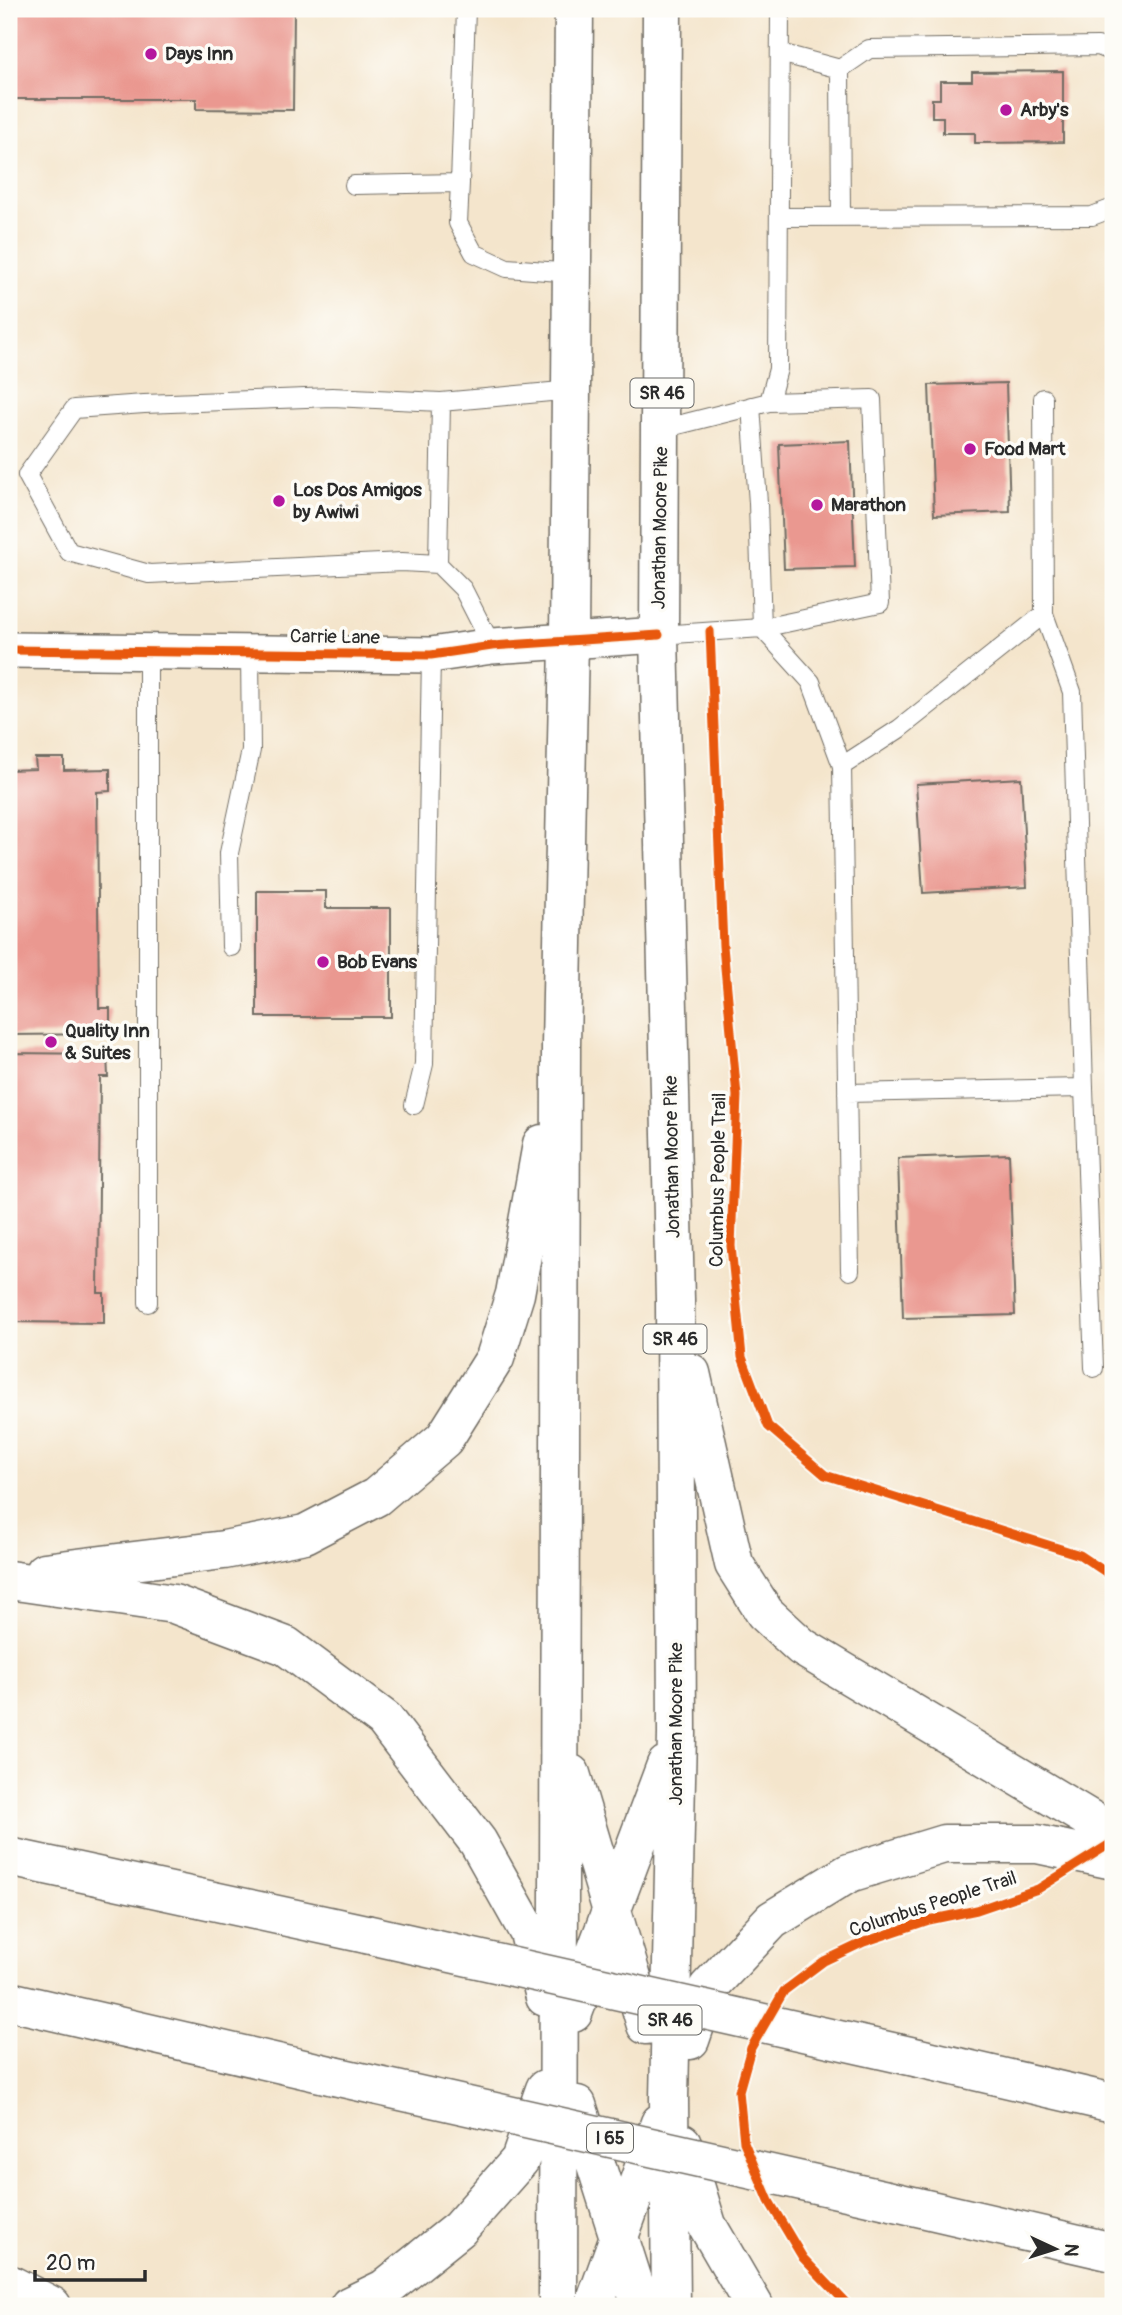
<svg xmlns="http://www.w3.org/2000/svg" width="1122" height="2315" font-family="Pangolin,sans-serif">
<rect width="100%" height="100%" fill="#fdfcf7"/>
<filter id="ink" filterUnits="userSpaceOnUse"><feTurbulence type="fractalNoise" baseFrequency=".0143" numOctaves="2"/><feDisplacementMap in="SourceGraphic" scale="14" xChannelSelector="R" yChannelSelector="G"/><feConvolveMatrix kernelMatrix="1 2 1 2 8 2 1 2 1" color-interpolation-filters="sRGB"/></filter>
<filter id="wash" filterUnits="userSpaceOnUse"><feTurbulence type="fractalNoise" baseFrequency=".00686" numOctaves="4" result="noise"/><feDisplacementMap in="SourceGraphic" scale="28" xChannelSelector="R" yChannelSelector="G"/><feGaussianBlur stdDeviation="1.57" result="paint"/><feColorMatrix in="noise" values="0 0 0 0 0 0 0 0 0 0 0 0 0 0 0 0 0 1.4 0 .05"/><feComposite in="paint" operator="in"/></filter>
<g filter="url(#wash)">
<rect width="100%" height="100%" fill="#f4e5cc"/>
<g id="blocks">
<!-- building -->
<path fill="#ea9890" d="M9 9H294L293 110 196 109V99H9Z
M1063 71V142L975 143V133H943V117H932V99H940V81H972V72Z
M1006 383 1010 512 934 515 929 385Z
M850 441 855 567 784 569 779 444Z
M35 758H64V770L110 769V791L97 792 99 1008H110V1034L9 1035V770L36 769Z
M1021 778 1027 887 923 893 916 784Z
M257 891H326V908H391V1017H257Z
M9 1053 107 1054 108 1077H100L98 1293H104V1323L9 1322Z
M1009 1154 1015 1315 903 1318 898 1158Z"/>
</g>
</g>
<g filter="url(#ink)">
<use href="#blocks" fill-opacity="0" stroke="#716c63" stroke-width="2"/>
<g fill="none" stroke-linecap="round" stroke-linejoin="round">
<defs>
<path id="lane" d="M780 53 840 69 869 49 1098 46 1113 52
M840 69 841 217
M460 183 458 223 474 253 507 268 573 273
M354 185 460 183 466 9
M779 217 1092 216 1113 208
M1043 398 1044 614
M751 406 758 503 762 628 880 603 872 399 769 402
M662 429 769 402 778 369 780 9
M438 564 441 402
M659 635 762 628 811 682 842 766 850 1271
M492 646 463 589 438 564 402 562 149 574 69 552 27 475 74 409 144 404 332 397 441 402 572 390
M148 652V1303
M842 766 899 729 1044 614 1072 692 1084 1088
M231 947 229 853 251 750 250 653
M847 1093 1084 1088 1094 1368
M414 1105 424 1064 431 655"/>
<path id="street" d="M9 650 431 655 492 646 659 635"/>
<path id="highway" d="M662 9 659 635 675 1300 677 1734 669 2099 671 2306
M691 1373 734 1564 765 1613 802 1647 1113 1833
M44 1572 224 1550 305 1534 376 1497 444 1439 495 1358 515 1294 542 1144
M9 1580 174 1604 286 1646 384 1719 478 1842 529 1933 545 1997
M571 1774 646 2025
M9 1857 366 1934
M9 2001 334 2076
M573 2013 666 1765
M690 2040 708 1988 772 1920 849 1873 944 1844H1037L1113 1860
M919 2058 1113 2103
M577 2105 641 2306
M682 2143 707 2225 754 2306
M887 2200 1113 2252
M9 2284 52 2306
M349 2306 384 2289 459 2229 520 2160 545 2089
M558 2306 561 1045 569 641 574 9
M594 2306 660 2123"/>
</defs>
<!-- lane casing -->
<use href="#lane" stroke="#716c63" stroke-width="20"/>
<!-- street casing -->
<use href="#street" stroke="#716c63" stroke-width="38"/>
<!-- highway casing -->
<use href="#highway" stroke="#716c63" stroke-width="41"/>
<!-- lane -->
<use href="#lane" stroke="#fff" stroke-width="18"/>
<!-- street -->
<use href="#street" stroke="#fff" stroke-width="35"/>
<!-- highway -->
<use href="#highway" stroke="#fff" stroke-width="38"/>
<defs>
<path id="highway-bridge" d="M366 1934 919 2058
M334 2076 887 2200"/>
</defs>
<!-- highway-bridge casing -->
<use href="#highway-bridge" stroke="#716c63" stroke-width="41" stroke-linecap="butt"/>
<!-- highway-bridge -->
<use href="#highway-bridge" stroke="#fff" stroke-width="38"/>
<defs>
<path id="cycleway" d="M710 631 723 946 737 1096 731 1246 742 1357 768 1426 825 1475 1080 1555 1113 1577
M9 650 431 655 492 646 659 635
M849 2306 803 2258 769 2201 744 2142 739 2091 751 2048 784 1991 824 1961 864 1942 929 1920 977 1910 1038 1889 1113 1842"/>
</defs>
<!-- cycleway casing -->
<use href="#cycleway" stroke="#fdfcf7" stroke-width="13"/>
<!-- cycleway -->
<use href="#cycleway" stroke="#e8590c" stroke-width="9"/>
</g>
</g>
<!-- markers -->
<g fill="#b5179e" stroke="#fdfcf7" stroke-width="2.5">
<circle cx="151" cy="54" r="7"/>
<circle cx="1006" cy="110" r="7"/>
<circle cx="970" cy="449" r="7"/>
<circle cx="279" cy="501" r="7"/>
<circle cx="817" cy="505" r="7"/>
<circle cx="323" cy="962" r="7"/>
<circle cx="51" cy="1042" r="7"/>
</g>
<g text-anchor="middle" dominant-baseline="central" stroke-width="7" stroke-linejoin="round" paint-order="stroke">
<!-- shield labels -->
<g fill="#fdfcf7" stroke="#6a6a68" stroke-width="2">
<rect x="630.5" y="378.5" width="63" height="29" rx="5"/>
<rect x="643.5" y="1324.5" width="63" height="29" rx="5"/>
<rect x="638.5" y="2005.5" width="63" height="29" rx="5"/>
<rect x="587" y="2123.5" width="46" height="29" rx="5"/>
</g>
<g font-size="18" font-weight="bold" fill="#2b2b2b">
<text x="662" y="393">SR 46</text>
<text x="675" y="1339">SR 46</text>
<text x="670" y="2020">SR 46</text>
<text x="610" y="2138">I 65</text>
</g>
<!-- poi labels -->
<g font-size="19" font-weight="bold" fill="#2b2b2b" stroke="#fdfcf7" text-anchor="start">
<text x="165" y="54">Days Inn</text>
<text x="1020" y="110">Arby's</text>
<text x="984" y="449">Food Mart</text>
<text x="293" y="490">Los Dos Amigos<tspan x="293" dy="22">by Awiwi</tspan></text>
<text x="831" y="505">Marathon</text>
<text x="337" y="962">Bob Evans</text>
<text x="65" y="1031">Quality Inn<tspan x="65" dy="22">&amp; Suites</tspan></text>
</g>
<!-- street labels -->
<g font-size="19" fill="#2b2b2b" stroke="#fdfcf7">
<text transform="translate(660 528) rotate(-89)">Jonathan Moore Pike</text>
<text transform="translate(335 637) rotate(1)">Carrie Lane</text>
<text transform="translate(672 1157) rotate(-91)">Jonathan Moore Pike</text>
<text transform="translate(718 1180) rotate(-89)">Columbus People Trail</text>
<text transform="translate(676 1724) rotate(-90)">Jonathan Moore Pike</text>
<text transform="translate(933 1904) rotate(-18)">Columbus People Trail</text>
</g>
</g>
<!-- margin -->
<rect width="1122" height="2315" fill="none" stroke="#fdfcf7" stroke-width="35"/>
<!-- north arrow -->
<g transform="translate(1055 2249) rotate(94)" stroke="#fdfcf7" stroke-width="5" paint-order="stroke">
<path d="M0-5L12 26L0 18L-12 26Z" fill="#2b2b2b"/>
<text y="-10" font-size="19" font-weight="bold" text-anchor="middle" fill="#2b2b2b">N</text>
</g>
<!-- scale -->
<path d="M35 2270v10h110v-10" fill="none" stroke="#2b2b2b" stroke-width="3.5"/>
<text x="46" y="2270" font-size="21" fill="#2b2b2b" stroke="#fdfcf7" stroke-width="5" paint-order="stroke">20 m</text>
</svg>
